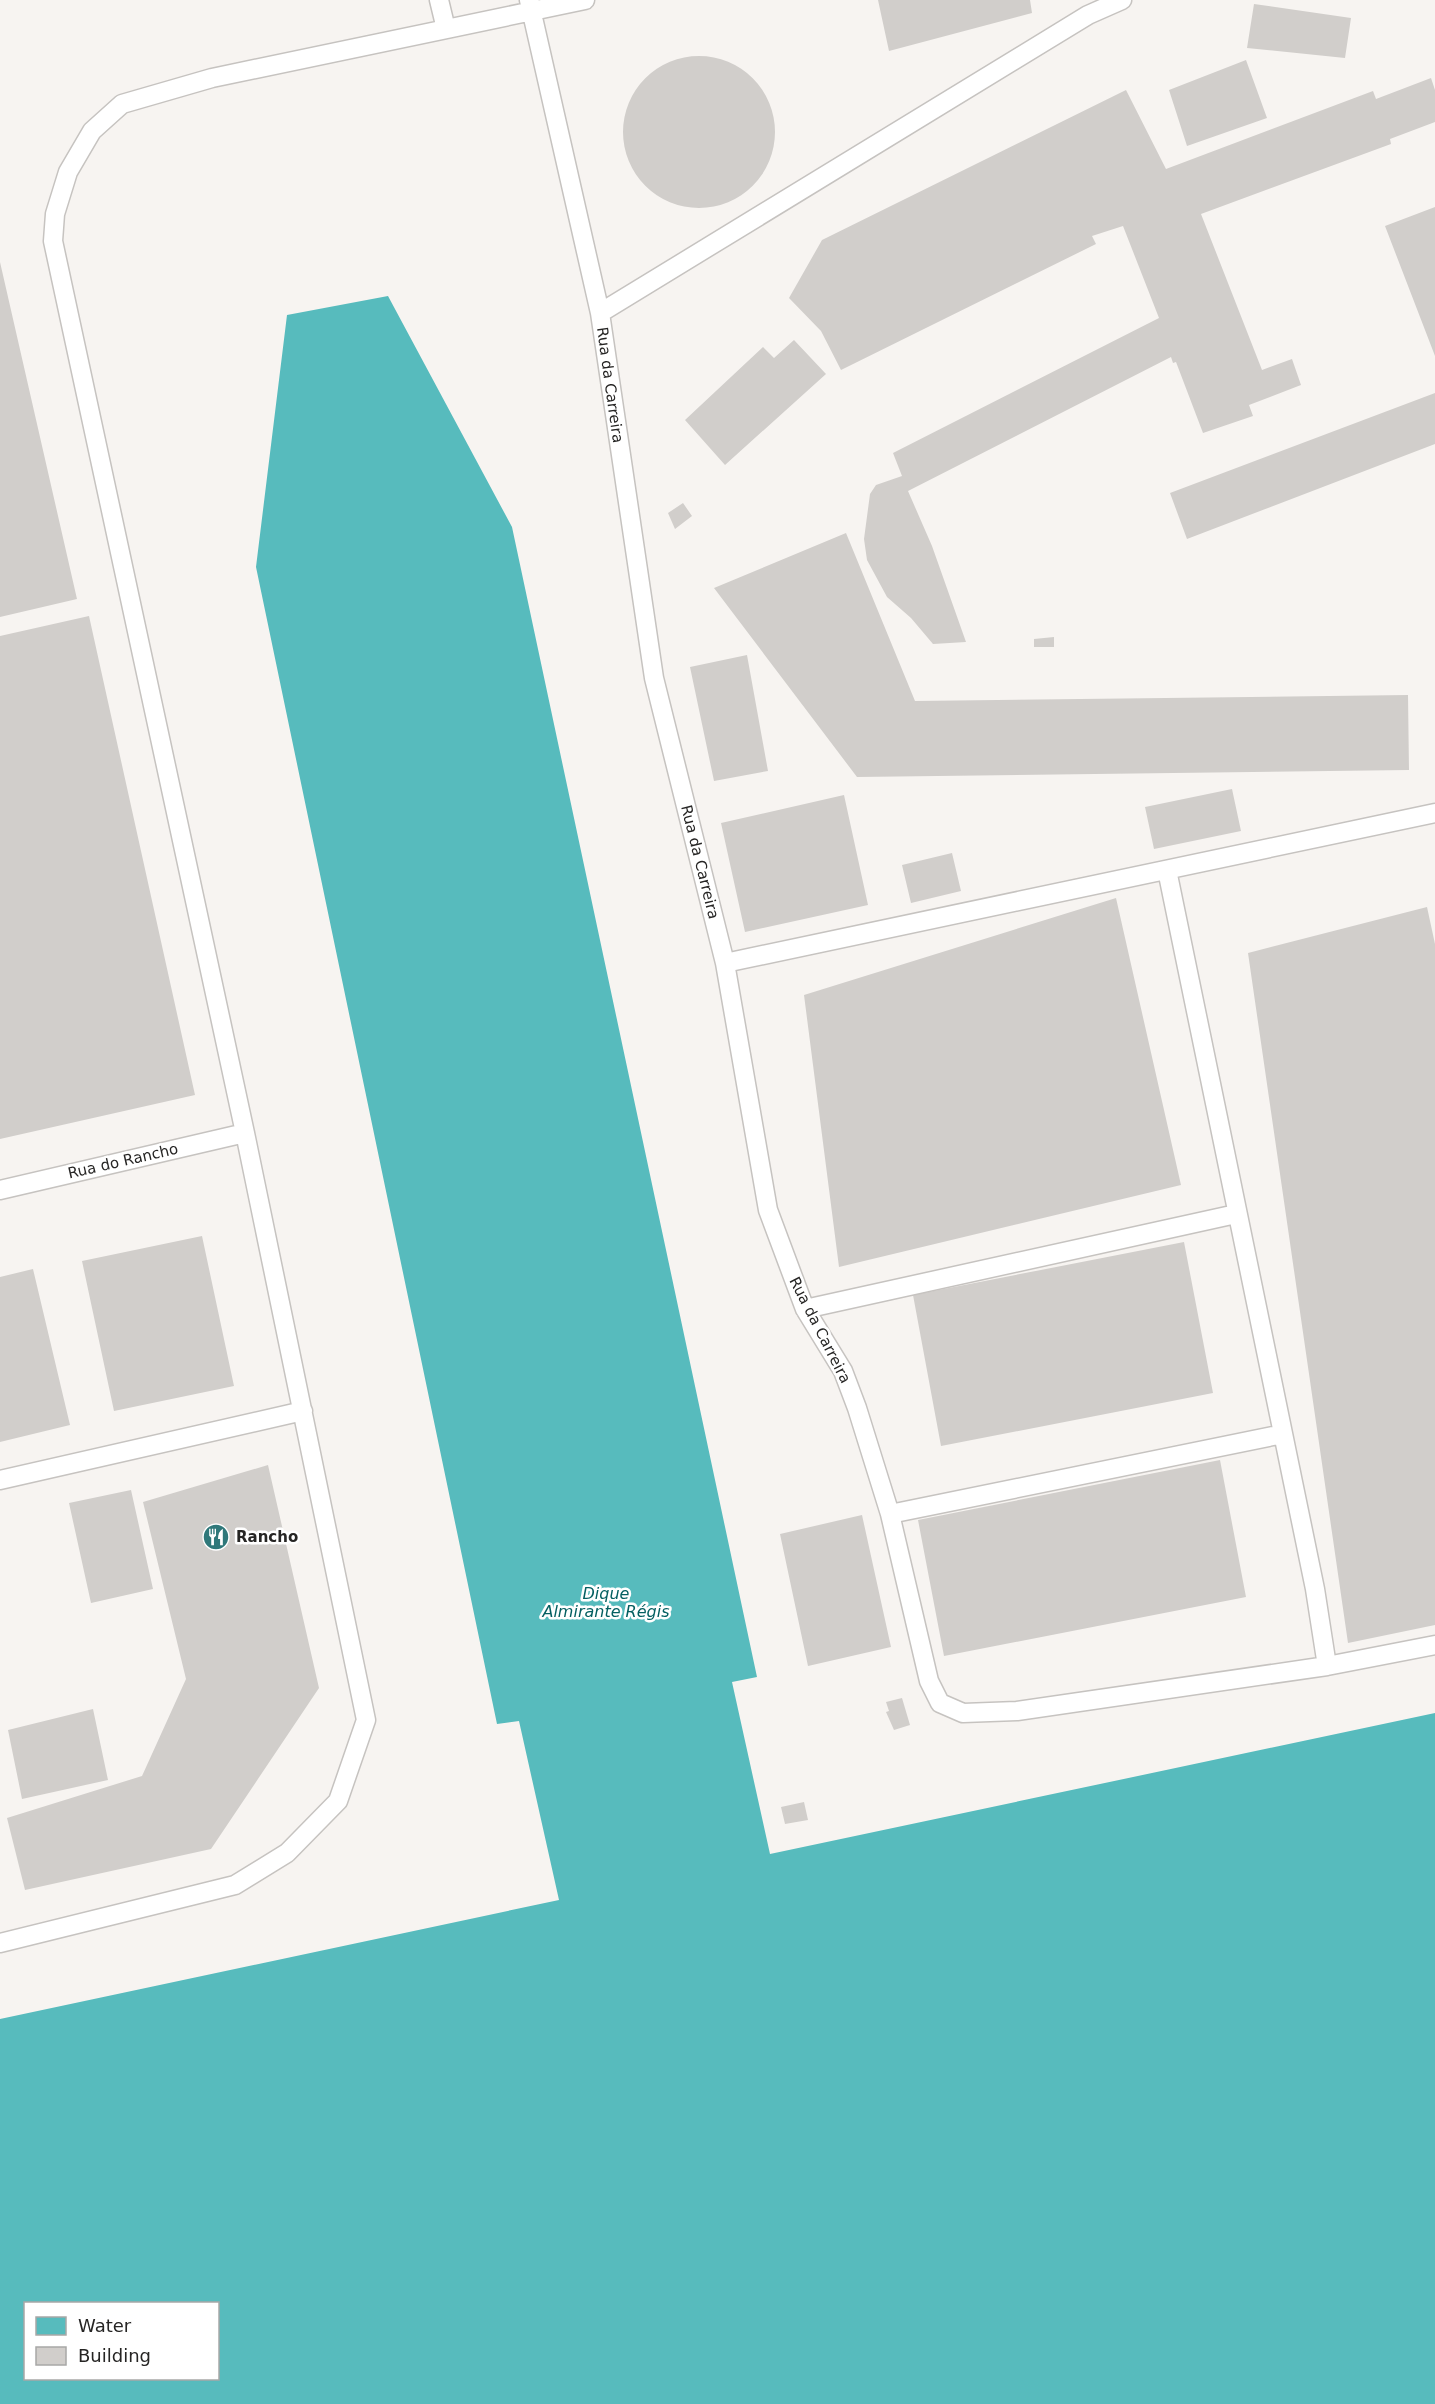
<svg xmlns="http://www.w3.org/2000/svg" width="1435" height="2404" font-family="'DejaVu Sans',sans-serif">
<rect width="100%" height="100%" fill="#f7f4f1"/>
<!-- water -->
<path fill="#57bbbd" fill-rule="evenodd" d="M388 296 512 527 757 1677 732 1682 770 1854 1435 1713V2404H0V2019L559 1900 519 1721 497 1724 256 567 287 315ZM26 2304H218V2378H26Z"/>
<!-- building -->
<path fill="#d1cecb" d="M878 0H1030L1032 13 889 51Z
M1254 4 1351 18 1345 58 1247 48Z
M623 132a76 76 0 1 1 152 0a76 76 0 1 1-152 0Z
M1246 60 1267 118 1187 146 1169 90Z
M1431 78 1435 90V122L1390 139 1391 144 1201 214 1262 370 1292 359 1301 385 1249 405 1253 416 1203 433 1176 362 1173 363 1171 357 908 491 932 546 966 642 933 644 911 618 887 597 867 560 864 539 870 494 876 485 902 476 893 453 1159 318 1123 226 1092 236 1096 244 841 370 821 331 789 298 822 240 1126 90 1166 169 1373 91 1376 99Z
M1435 207V356L1385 226Z
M0 262 77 599 0 617Z
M794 340 826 374 725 465 685 420 763 347 774 358Z
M1435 393V444L1187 539 1170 493Z
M683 503 692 516 675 529 668 513Z
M846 533 915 701 1408 695 1409 770 857 777 714 588Z
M89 616 195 1095 0 1139V636Z
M1054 637V647H1034V639Z
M747 655 768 771 714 781 690 667Z
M1232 789 1241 831 1154 849 1145 807Z
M844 795 868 905 745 932 721 823Z
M952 853 961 891 911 903 902 865Z
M1116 898 1181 1185 839 1267 804 995Z
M1427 907 1435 944V1625L1348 1643 1248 953Z
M202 1236 234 1386 114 1411 82 1261Z
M1184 1242 1213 1393 941 1446 913 1295Z
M33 1269 70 1425 0 1442V1277Z
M1220 1460 1246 1597 944 1656 918 1520Z
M268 1465 319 1688 211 1849 25 1890 7 1818 142 1776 186 1679 143 1502Z
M131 1490 153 1589 91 1603 69 1503Z
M862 1515 891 1647 808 1666 780 1534Z
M902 1698 910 1725 894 1730 886 1712 889 1711 886 1702Z
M93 1709 108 1780 22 1799 8 1730Z
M804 1802 808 1820 785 1824 781 1807Z"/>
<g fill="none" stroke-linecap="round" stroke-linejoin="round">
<defs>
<path id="service" d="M439 0 446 29
M529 0 600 313 654 678 725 963 768 1210 805 1309 843 1371 857 1408 890 1514 929 1681 940 1703 963 1713 1017 1711 1327 1666 1315 1589 1167 870
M600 313 1088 15 1122 0
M725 963 1435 813
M0 1190 245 1133
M805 1309 1236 1214
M0 1480 303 1411
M890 1514 1283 1434
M1327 1666 1435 1645
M0 1943 235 1885 287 1853 338 1801 366 1720 245 1133 53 241 55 214 68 172 92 131 122 104 212 78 585 0"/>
</defs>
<!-- service casing -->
<use href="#service" stroke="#c6c3c0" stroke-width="21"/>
<!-- service -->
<use href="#service" stroke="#fff" stroke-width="18"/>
</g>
<!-- icons -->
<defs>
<symbol id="restaurant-disc" viewBox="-11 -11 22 22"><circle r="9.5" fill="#2f787a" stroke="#fff"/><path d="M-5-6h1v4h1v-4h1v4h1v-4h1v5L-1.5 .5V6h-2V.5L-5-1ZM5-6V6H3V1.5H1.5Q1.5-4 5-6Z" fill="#fff"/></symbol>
</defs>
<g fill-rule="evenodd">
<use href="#restaurant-disc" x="201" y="1522" width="30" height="30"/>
</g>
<g text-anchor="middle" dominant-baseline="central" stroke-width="5" stroke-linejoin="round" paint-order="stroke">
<!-- street labels -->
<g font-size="15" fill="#262524" stroke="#fff">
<text transform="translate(610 385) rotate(82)">Rua da Carreira</text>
<text transform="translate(700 862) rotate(76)">Rua da Carreira</text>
<text transform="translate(123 1161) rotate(-13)">Rua do Rancho</text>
<text transform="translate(820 1330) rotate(63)">Rua da Carreira</text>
</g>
<!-- poi labels -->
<g font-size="15" font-weight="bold" fill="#262524" stroke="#fff" text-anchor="start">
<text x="236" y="1537">Rancho</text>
</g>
<!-- water labels -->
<g font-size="16" font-style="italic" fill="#045f61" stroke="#fff">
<text x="606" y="1593">Dique<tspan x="606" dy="18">Almirante Régis</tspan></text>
</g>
</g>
<!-- legend -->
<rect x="24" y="2302" width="195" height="78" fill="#ffffff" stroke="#a8a8a7" stroke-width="1.5"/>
<rect x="36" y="2317" width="30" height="18" fill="#57bbbd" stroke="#a8a8a7" stroke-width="1.5"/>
<text x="78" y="2332" font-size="18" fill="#262524">Water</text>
<rect x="36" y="2347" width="30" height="18" fill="#d1cecb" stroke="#a8a8a7" stroke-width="1.5"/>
<text x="78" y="2362" font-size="18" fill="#262524">Building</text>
</svg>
